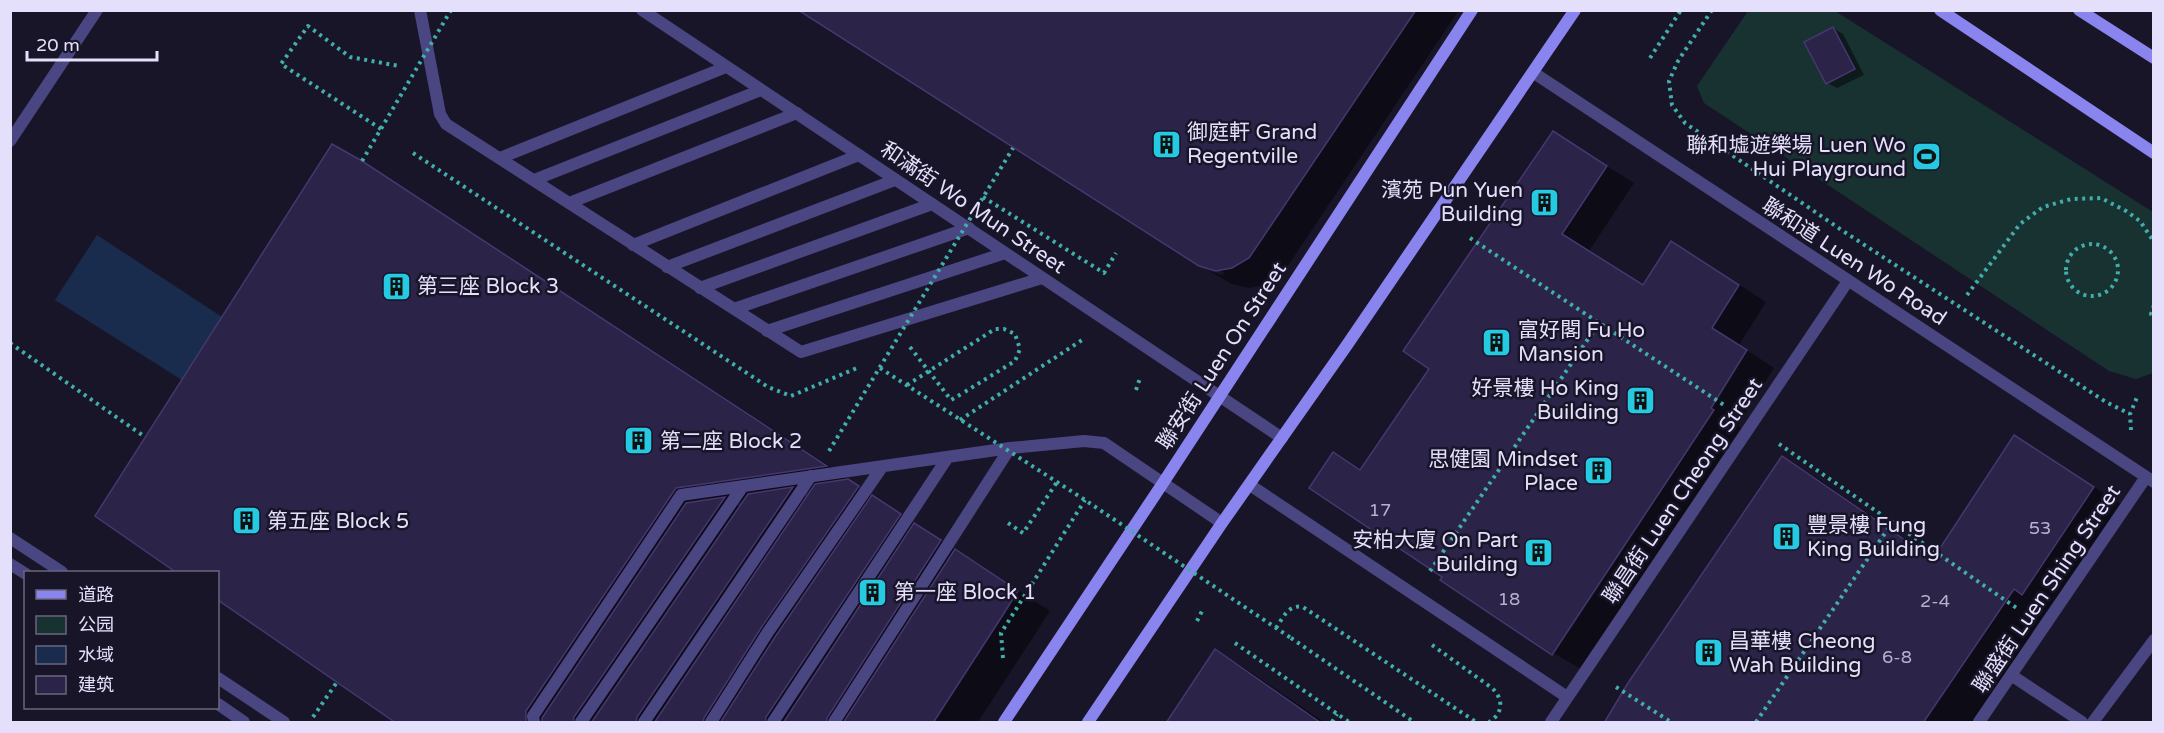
<svg xmlns="http://www.w3.org/2000/svg" width="2164" height="733" font-family="'Varela Round','Noto Sans SC',sans-serif">
<rect width="100%" height="100%" fill="#191529"/>
<!-- green -->
<path fill="#183232" d="M1748 11H1835L2153 212V373L2136 379 2109 371 1704 103 1697 86Z"/>
<!-- water -->
<path fill="#192c4e" d="M97 235 222 317 182 380 55 300Z"/>
<!-- shadow -->
<path fill="#0007" fill-rule="evenodd" d="M801 10H1459L1281 276 1264 285 1249 288 1232 284 1209 271 1223 275 1224 272 1199 265Z
M1833 28 1843 34 1864 75 1837 88 1827 83Z
M1554 133 1634 183 1589 251 1644 286 1672 243 1700 259 1766 302 1739 345 1774 368 1738 425 1741 428 1581 669 1553 653 1444 577 1334 454 1362 470 1431 368Z
M332 146 395 182 857 484 854 485 1050 611 978 722H398L218 599V572ZM813 491 808 498 800 493ZM744 501 740 507 733 503Z
M2014 437 2128 508 2058 614 2049 609 1972 722H1605L1782 458 1817 478 1935 559Z
M1216 651 1246 669 1324 722H1167Z"/>
<!-- building -->
<path fill="#2b2348" stroke="#453870" stroke-width="1.5" d="M798 10H1416L1249 258 1232 268 1216 271 1199 266Z
M1833 27 1855 69 1826 84 1804 42Z
M1553 131 1607 166 1562 234 1643 285 1671 241 1739 285 1712 328 1747 350 1711 408 1714 410 1552 655 1440 580 1442 577 1309 488 1333 452 1360 470 1429 369 1403 351Z
M332 144 362 161 827 466 676 488 526 711V723H396L218 600V573H177L95 516Z
M2014 435 2094 487 2022 595 2014 589 1923 723H1604L1628 683 1782 456 1933 559Z
M848 479 859 486 761 628 704 718 703 723H654L815 484Z
M793 487 637 717 636 723H591L748 494Z
M872 495 901 514 766 717 765 723H720L775 637Z
M725 497 574 717 573 723H542V718L686 503Z
M914 523 941 540 827 718 826 723H783Z
M955 549 1018 591 999 621 933 723H843Z
M1215 649 1321 723H1166Z"/>
<g fill="none" stroke-linecap="round" stroke-linejoin="round">
<!-- path -->
<path stroke="#41aeab" stroke-width="4" stroke-dasharray="3 4.5" stroke-linecap="butt" d="M1712 10 1678 61 1669 81 1672 105 1685 123 1843 231 2106 402 2130 414
M1650 58 1681 10
M381 129 281 64 308 26 350 57 399 66
M413 153 768 387 791 396 857 368
M983 197 1104 273 1116 253
M1470 238 1724 405
M2066 270a26 26 0 1 1 52 0a26 26 0 1 1-52 0Z
M1967 295 2020 224 2043 207 2071 199 2101 198 2126 211 2140 221 2154 242
M2154 305 2151 314 2154 317
M10 343 145 437
M910 347 951 400 963 393
M1136 390 1140 378
M960 420 1082 340
M2131 430 2130 414 2138 395
M1779 444 2018 609
M1008 523 1023 533 1057 482
M1430 571 1599 323
M1197 621 1203 609
M1276 628C1283 618 1288 604 1303 607L1476 722
M1291 638 1414 722
M1235 643 1349 722
M1432 645 1492 688C1504 699 1503 714 1489 722
M1003 658 1001 633 1085 500
M1616 687 1671 722
M313 717 337 682
M1332 722 1337 714
M1756 722 1892 523"/>
<!-- lane -->
<path stroke="#4a4682" stroke-width="12" d="M420 10 440 114 446 124 801 352 1042 278
M500 158 726 67
M534 180 761 90
M569 203 797 113
M633 245 859 155
M667 267 895 180
M700 288 932 204
M734 309 969 228
M767 331 1005 253
M534 722 533 716 681 495 1010 448 1084 441 1104 443 1222 523
M581 722 743 486
M644 722 811 476
M711 722 768 632 882 467
M773 722 948 457
M834 722 1010 448"/>
<!-- street -->
<path stroke="#4a4682" stroke-width="12" d="M642 10 1282 438
M1534 73 2154 482
M10 141 97 10
M1250 485 1567 697
M10 538 62 572
M10 564 26 574
M2011 675 2082 722
M218 678 284 722
M218 704 244 722
M1551 722 1848 281
M1979 722 2146 477
M2093 722 2154 640"/>
<!-- secondary -->
<path stroke="#8a84ef" stroke-width="12" d="M1940 10 2154 153
M2079 10 2154 58
M1004 722 1163 483 1472 10
M1088 722 1222 523 1347 345 1575 10"/>
<!-- path-bridge -->
<path stroke="#41aeab" stroke-width="4" stroke-dasharray="3 4.5" stroke-linecap="butt" d="M362 161 451 10
M880 368 1085 500 1291 638
M907 385 995 329H1004L1015 334 1020 349 1015 361 963 393
M829 451 1013 148"/>
</g>
<!-- icons -->
<defs>
<symbol id="building-square" viewBox="-11 -11 22 22"><rect x="-9" y="-9" width="18" height="18" rx="4" fill="#25cae2" stroke="#191529"/><path d="M-4-6H4V6H1V3H-1V6H-4ZM-2.5-4.3h1.7v1.8h-1.7ZM.8-4.3h1.7v1.8H.8ZM-2.5-1h1.7V.8h-1.7ZM.8-1h1.7V.8H.8Z" fill="#111"/></symbol>
<symbol id="stadium-square" viewBox="-11 -11 22 22"><rect x="-9" y="-9" width="18" height="18" rx="4" fill="#25cae2" stroke="#191529"/><path d="M0-5a6.5 5 0 1 0 0 10a6.5 5 0 1 0 0-10ZM-3.5-1.8h7v3.6h-7Z" fill="#111"/></symbol>
</defs>
<g fill-rule="evenodd">
<use href="#building-square" x="1150" y="128" width="33" height="33"/>
<use href="#stadium-square" x="1910" y="140" width="33" height="33"/>
<use href="#building-square" x="1528" y="186" width="33" height="33"/>
<use href="#building-square" x="380" y="270" width="33" height="33"/>
<use href="#building-square" x="1480" y="326" width="33" height="33"/>
<use href="#building-square" x="1624" y="384" width="33" height="33"/>
<use href="#building-square" x="622" y="424" width="33" height="33"/>
<use href="#building-square" x="1582" y="454" width="33" height="33"/>
<use href="#building-square" x="230" y="504" width="33" height="33"/>
<use href="#building-square" x="1770" y="520" width="33" height="33"/>
<use href="#building-square" x="1522" y="536" width="33" height="33"/>
<use href="#building-square" x="856" y="576" width="33" height="33"/>
<use href="#building-square" x="1692" y="636" width="33" height="33"/>
</g>
<g text-anchor="middle" dominant-baseline="central" stroke-width="5" stroke-linejoin="round" paint-order="stroke">
<!-- number labels -->
<g font-size="18" fill="#b6b1ce">
<text x="1380" y="510">17</text>
<text x="2040" y="528">53</text>
<text x="1509" y="599">18</text>
<text x="1935" y="601">2-4</text>
<text x="1897" y="657">6-8</text>
</g>
<!-- poi labels -->
<g font-size="21" fill="#e4e0fb" stroke="#191529" text-anchor="start">
<text x="1187" y="132">御庭軒 Grand<tspan x="1187" dy="24">Regentville</tspan></text>
<text x="1906" y="145" text-anchor="end">聯和墟遊樂場 Luen Wo<tspan x="1906" dy="24">Hui Playground</tspan></text>
<text x="1523" y="190" text-anchor="end">濱苑 Pun Yuen<tspan x="1523" dy="24">Building</tspan></text>
<text x="417" y="286">第三座 Block 3</text>
<text x="1518" y="330">富好閣 Fu Ho<tspan x="1518" dy="24">Mansion</tspan></text>
<text x="1619" y="388" text-anchor="end">好景樓 Ho King<tspan x="1619" dy="24">Building</tspan></text>
<text x="660" y="441">第二座 Block 2</text>
<text x="1578" y="459" text-anchor="end">思健園 Mindset<tspan x="1578" dy="24">Place</tspan></text>
<text x="267" y="521">第五座 Block 5</text>
<text x="1807" y="525">豐景樓 Fung<tspan x="1807" dy="24">King Building</tspan></text>
<text x="1518" y="540" text-anchor="end">安柏大廈 On Part<tspan x="1518" dy="24">Building</tspan></text>
<text x="894" y="592">第一座 Block 1</text>
<text x="1729" y="641">昌華樓 Cheong<tspan x="1729" dy="24">Wah Building</tspan></text>
</g>
<!-- street labels -->
<g font-size="21" fill="#e4e0fb" stroke="#191529">
<text transform="translate(973 208) rotate(34)">和滿街 Wo Mun Street</text>
<text transform="translate(1854 262) rotate(33)">聯和道 Luen Wo Road</text>
<text transform="translate(1222 356) rotate(-57)">聯安街 Luen On Street</text>
<text transform="translate(1683 491) rotate(-56)">聯昌街 Luen Cheong Street</text>
<text transform="translate(2047 589) rotate(-56)">聯盛街 Luen Shing Street</text>
</g>
</g>
<!-- border -->
<rect width="2164" height="733" fill="none" stroke="#e4e0fb" stroke-width="24"/>
<!-- legend -->
<rect x="24" y="571" width="195" height="138" fill="#191529" stroke="#6a667d" stroke-width="1.5"/>
<rect x="36" y="590" width="30" height="9" fill="#8a84ef" stroke="#6a667d" stroke-width="1.5"/>
<text x="78" y="601" font-size="18" fill="#e4e0fb">道路</text>
<rect x="36" y="616" width="30" height="18" fill="#183232" stroke="#6a667d" stroke-width="1.5"/>
<text x="78" y="631" font-size="18" fill="#e4e0fb">公园</text>
<rect x="36" y="646" width="30" height="18" fill="#192c4e" stroke="#6a667d" stroke-width="1.5"/>
<text x="78" y="661" font-size="18" fill="#e4e0fb">水域</text>
<rect x="36" y="676" width="30" height="18" fill="#2b2348" stroke="#6a667d" stroke-width="1.5"/>
<text x="78" y="691" font-size="18" fill="#e4e0fb">建筑</text>
<!-- scale -->
<path d="M27 51v9h130v-9" fill="none" stroke="#e4e0fb" stroke-width="3"/>
<text x="36" y="51" font-size="18" fill="#e4e0fb" stroke="#191529" stroke-width="4.5" paint-order="stroke">20 m</text>
</svg>
